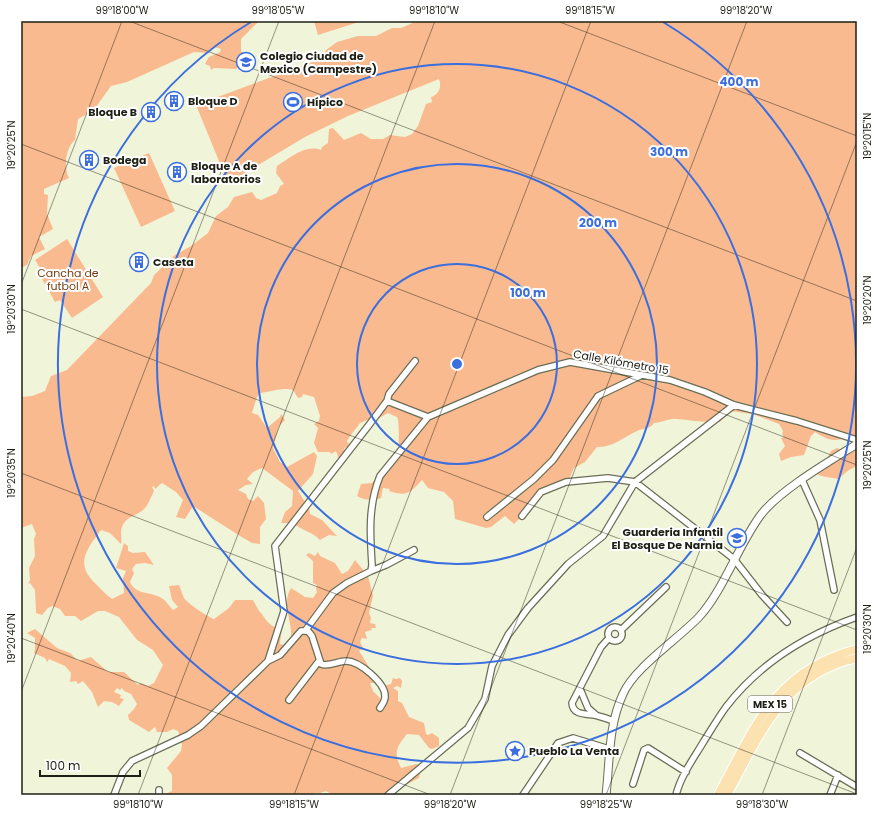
<svg xmlns="http://www.w3.org/2000/svg" width="878" height="816" font-family="Poppins,sans-serif">
<rect width="100%" height="100%" fill="#f0f5da"/>
<!-- green -->
<path fill="#faba8f" d="M21 21H259L241 39V51L247 57 236 69 214 68 211 70 210 66 205 64 209 57 220 52 221 49 214 47 208 53 194 52 127 82 111 86 91 114H87L78 119 75 140C66 147 63 167 69 178L44 189V194L48 195 47 214 53 229 39 237 45 249 31 256 27 265 21 268Z
M314 21H362L318 35Z
M417 21H857V466L849 470 838 479 821 476 815 473 824 465 831 451 837 448 846 452 853 443 846 438C833 442 827 440 815 432L811 436 804 455 791 457 781 461 779 454 785 446 781 438 784 437 782 434 783 431 779 424 753 414 730 411 720 422C705 423 690 420 676 419 671 418 661 423 654 423 650 429 644 428 637 431 624 437 612 448 597 447L585 462 574 468 568 481 559 488 538 498 531 511 524 512 526 519 521 517 514 524 505 516 491 527 486 528 455 519 453 501 444 492 428 488 422 480C410 493 407 497 389 491L390 489 383 488 381 498C375 501 362 500 357 496L361 484 372 483 382 473 399 450C398 441 400 424 397 417L388 413 374 421 367 420 360 423C356 429 350 435 347 441L349 445 344 449 346 453 343 452 340 462 336 451 331 454 330 452H318L314 443 318 428 314 424 319 421 320 416 314 397 303 394 302 397 298 398 293 390C281 387 272 392 260 393L257 397 252 413 258 415 267 428 280 417 281 414 285 420 279 426 273 448 280 462 287 467 314 452 317 456 313 474 298 491 309 508 310 514 322 520 337 536 329 535 320 540C312 531 301 531 294 523H281L285 512 292 506 293 491 262 468 253 472 247 479 253 484 246 485 238 490 246 494 248 499 253 501 258 496 264 503 266 519 260 527V544L252 543 240 536 193 506 185 519 176 517 183 500 176 492 162 483 155 489 154 486 152 487 154 491C151 497 148 506 143 510 135 517 124 516 121 531 121 535 122 540 121 544L110 533 101 530C87 549 74 564 96 584 101 589 105 594 112 599L124 593 123 578 126 571 116 568 124 543 128 546V551L133 553 145 552 154 565 145 563 136 564 132 569 134 573 130 582C136 596 153 591 163 599 167 602 170 607 173 610L178 607 172 600 169 586 179 585C181 589 182 594 184 598 187 603 208 617 214 619L229 608 235 600H253L259 611C263 614 265 620 270 624 273 627 276 626 278 631L282 626 280 644 285 645 291 639C293 623 281 603 291 588L305 597 313 598 317 592 316 589 317 585 313 583V561L306 555 309 553 315 556 318 552 320 556 335 563 342 574 348 571 355 560 368 576 373 596 369 613 371 618 370 623 375 624 376 628H371L372 630 365 632 367 639 362 638 360 642 363 648 359 651 369 667 366 674 377 683H370L373 691 383 701V686L391 684 393 678 396 679 400 678 402 681 401 688 397 686 393 688 398 691V701L402 703 409 717 424 723 426 734 428 735 432 733 439 738V746L432 749 429 748 419 735 407 734C397 747 393 751 401 768L416 764 422 766 419 778 386 795H333L326 791 320 793H314L313 795H163L172 791V775L167 768 181 751 182 745 178 731 173 729 167 732H157L155 727 149 732 129 720 128 715 134 709 137 704 131 694 124 691 122 688 120 690 117 688 114 692 121 695 120 698 124 699 119 706 112 702 104 701 98 707 92 692 83 681 78 684 76 681 70 682 71 673 65 666 49 659 47 662 45 658 34 653 35 649V638L27 633 35 629 57 648 70 653 78 661 91 657 108 672H124L138 685 141 683 148 686 154 683 163 665 153 650 137 640 119 617 105 611H98L81 621 75 616H65L60 609 52 606 48 608 42 615 36 613 35 590 30 583 28 584 30 580 29 568 35 556 34 539 36 534 32 524 21 528V397L32 396 45 391 51 376 67 370 151 283 154 275 175 255 191 246 208 233 216 216 228 207 234 197 252 192 256 198 261 200 277 193 280 186 284 184 276 173 277 166C290 158 305 144 321 150L322 147 328 143 329 129 333 128 344 140 361 133 371 139H383L390 135 405 137 412 134 418 126 426 104 432 102 431 97C439 94 442 87 439 79L348 116 305 137 228 183 196 105 323 58 326 50 337 42 358 36H376L392 28H401Z
M149 153 175 211 141 227 114 168Z
M67 239 103 297 72 318 60 300 55 302 42 279 46 277 35 260Z"/>
<g fill="none" stroke-linecap="round" stroke-linejoin="round">
<defs>
<path id="minor" d="M387 401 428 417 538 370 570 362 670 380 705 392 734 405 797 421 857 440
M802 480 820 520 834 590
M522 516 541 492 566 482 608 478 635 482 734 559 762 595 787 622
M487 517 534 479 553 460 598 396 642 375
M371 571 386 565 414 550
M608 634a7 7 0 1 1 14 0a7 7 0 1 1-14 0Z
M621 630 666 587
M305 631 333 593 347 583 371 571 372 565C370 535 368 505 380 476L428 417
M609 638 601 647 572 703C573 717 589 713 598 716 603 717 608 719 613 721
M268 661 280 655 301 631H308L312 636 321 664C329 667 338 661 346 661 359 661 386 683 385 697 385 701 382 705 380 708
M580 689 588 708 596 715
M289 700 319 661
M800 753 857 787
M633 784 644 750 648 748 686 772
M114 795 123 772 132 761 188 735 201 726 268 661 284 611 275 546 369 425 387 401 389 394 415 361
M159 795V790
M388 795 468 728 485 699 492 666 508 635 528 608 568 564 603 536 635 482 734 405
M523 795 558 743 573 738 609 749
M676 795C681 775 694 758 704 741 711 730 718 718 726 707 759 664 806 635 857 617
M830 795 838 775"/>
<path id="tertiary" d="M606 795C610 761 608 726 623 694 634 668 678 639 699 617 723 591 738 546 760 516 778 491 830 461 857 444"/>
<path id="primary" d="M718 795C755 727 775 670 857 649
M727 795C759 736 784 673 857 658"/>
</defs>
<!-- minor casing -->
<use href="#minor" stroke="#6a6e56" stroke-width="8"/>
<!-- tertiary casing -->
<use href="#tertiary" stroke="#6a6e56" stroke-width="9"/>
<!-- primary casing -->
<use href="#primary" stroke="#fff" stroke-width="10"/>
<!-- minor -->
<use href="#minor" stroke="#fff" stroke-width="5.5"/>
<!-- tertiary -->
<use href="#tertiary" stroke="#fff" stroke-width="7"/>
<!-- primary -->
<use href="#primary" stroke="#fbe2b0" stroke-width="8"/>
</g>
<!-- ticks -->
<path fill="none" stroke="#1e1f15" stroke-width="1" stroke-opacity="0.45" d="M129 21 857 301M557 21 857 136M21 144 857 465M21 285 122 21M21 309 857 630M21 473 857 794M21 638 431 795M21 692 279 21M138 795 435 21M294 795 591 21M450 795 747 21M606 795 857 141M762 795 857 547"/>
<!-- distance rings -->
<g fill="none" stroke="#3b6ede" stroke-width="2">
<circle cx="457" cy="364" r="100"/>
<circle cx="457" cy="364" r="200"/>
<circle cx="457" cy="364" r="300"/>
<path d="M663 22A399 399 0 1 1 251 22"/>
</g>
<!-- icons -->
<defs>
<symbol id="school-ring" viewBox="-11 -11 22 22"><circle r="9.5" fill="#fff" stroke="#3b6ede" stroke-width="1.5"/><path d="M0-5L7-2L0 1L-7-2ZM-4 1L0 2.5L4 1V4Q0 6-4 4Z" fill="#3b6ede"/></symbol>
<symbol id="building-ring" viewBox="-11 -11 22 22"><circle r="9.5" fill="#fff" stroke="#3b6ede" stroke-width="1.5"/><path d="M-4-6H4V6H1V3H-1V6H-4ZM-2.5-4.3h1.7v1.8h-1.7ZM.8-4.3h1.7v1.8H.8ZM-2.5-1h1.7V.8h-1.7ZM.8-1h1.7V.8H.8Z" fill="#3b6ede"/></symbol>
<symbol id="stadium-ring" viewBox="-11 -11 22 22"><circle r="9.5" fill="#fff" stroke="#3b6ede" stroke-width="1.5"/><path d="M0-5a6.5 5 0 1 0 0 10a6.5 5 0 1 0 0-10ZM-3.5-1.8h7v3.6h-7Z" fill="#3b6ede"/></symbol>
<symbol id="sight-ring" viewBox="-11 -11 22 22"><circle r="9.5" fill="#fff" stroke="#3b6ede" stroke-width="1.5"/><path d="M0-6L1.8-2.2L6-1.7L2.9 1.2L3.7 5.4L0 3.3L-3.7 5.4L-2.9 1.2L-6-1.7L-1.8-2.2Z" fill="#3b6ede"/></symbol>
</defs>
<g fill-rule="evenodd">
<use href="#school-ring" x="235" y="51" width="22" height="22"/>
<use href="#building-ring" x="163" y="90" width="22" height="22"/>
<use href="#stadium-ring" x="282" y="91" width="22" height="22"/>
<use href="#building-ring" x="140" y="101" width="22" height="22"/>
<use href="#building-ring" x="78" y="149" width="22" height="22"/>
<use href="#building-ring" x="166" y="161" width="22" height="22"/>
<use href="#building-ring" x="128" y="251" width="22" height="22"/>
<use href="#school-ring" x="726" y="527" width="22" height="22"/>
<use href="#sight-ring" x="504" y="740" width="22" height="22"/>
</g>
<g text-anchor="middle" dominant-baseline="central" stroke-width="4" stroke-linejoin="round" paint-order="stroke">
<!-- shield labels -->
<rect fill="#fff" stroke="#62625b" stroke-width="1" x="748" y="696" width="44" height="16" rx="3"/>
<g font-size="10" font-weight="bold" fill="#1e1f15">
<text x="770" y="704">MEX 15</text>
</g>
<!-- poi labels -->
<g font-size="11" font-weight="bold" fill="#1e1f15" stroke="#fff" text-anchor="start">
<text x="260" y="56">Colegio Ciudad de<tspan x="260" dy="13">Mexico (Campestre)</tspan></text>
<text x="188" y="101">Bloque D</text>
<text x="307" y="102">Hípico</text>
<text x="137" y="112" text-anchor="end">Bloque B</text>
<text x="103" y="160">Bodega</text>
<text x="191" y="166">Bloque A de<tspan x="191" dy="13">laboratorios</tspan></text>
<text x="153" y="262">Caseta</text>
<text x="723" y="532" text-anchor="end">Guarderia Infantil<tspan x="723" dy="13">El Bosque De Narnia</tspan></text>
<text x="529" y="751">Pueblo La Venta</text>
</g>
<!-- park labels -->
<g font-size="11" fill="#733d11" stroke="#fff">
<text x="68" y="273">Cancha de<tspan x="68" dy="13">futbol A</tspan></text>
</g>
<!-- street labels -->
<g font-size="11" fill="#1e1f15" stroke="#fff">
<text transform="translate(621 362) rotate(10)">Calle Kilómetro 15</text>
</g>
</g>
<circle cx="457" cy="364" r="6" fill="#3b6ede" stroke="#fff" stroke-width="2"/>
<g font-size="12" text-anchor="middle" font-weight="bold" fill="#3b6ede" stroke="#fff" stroke-width="4" stroke-linejoin="round" paint-order="stroke">
<text x="739" y="86">400 m</text>
<text x="669" y="156">300 m</text>
<text x="598" y="227">200 m</text>
<text x="528" y="297">100 m</text>
</g>
<!-- border -->
<rect width="878" height="816" fill="none" stroke="#ffffff" stroke-width="44"/>
<!-- scale -->
<path d="M40 770v6h100v-6" fill="none" stroke="#1e1f15" stroke-width="2"/>
<text x="46" y="770" font-size="12" fill="#1e1f15" stroke="#ffffff" stroke-width="3" paint-order="stroke">100 m</text>
<rect x="22" y="22" width="834" height="772" fill="none" stroke="#1e1f15" stroke-width="1.5"/>
<g font-size="10" text-anchor="middle" fill="#1e1f15">
<text x="122" y="14">99°18'00"W</text>
<text x="278" y="14">99°18'05"W</text>
<text x="434" y="14">99°18'10"W</text>
<text x="590" y="14">99°18'15"W</text>
<text x="746" y="14">99°18'20"W</text>
<text transform="translate(867 136) rotate(-90)" y="4">19°20'15"N</text>
<text transform="translate(11 145) rotate(-90)" y="4">19°20'25"N</text>
<text transform="translate(867 300) rotate(-90)" y="4">19°20'20"N</text>
<text transform="translate(11 309) rotate(-90)" y="4">19°20'30"N</text>
<text transform="translate(867 465) rotate(-90)" y="4">19°20'25"N</text>
<text transform="translate(11 473) rotate(-90)" y="4">19°20'35"N</text>
<text transform="translate(867 629) rotate(-90)" y="4">19°20'30"N</text>
<text transform="translate(11 638) rotate(-90)" y="4">19°20'40"N</text>
<text x="138" y="808">99°18'10"W</text>
<text x="294" y="808">99°18'15"W</text>
<text x="450" y="808">99°18'20"W</text>
<text x="606" y="808">99°18'25"W</text>
<text x="762" y="808">99°18'30"W</text>
</g>
</svg>
